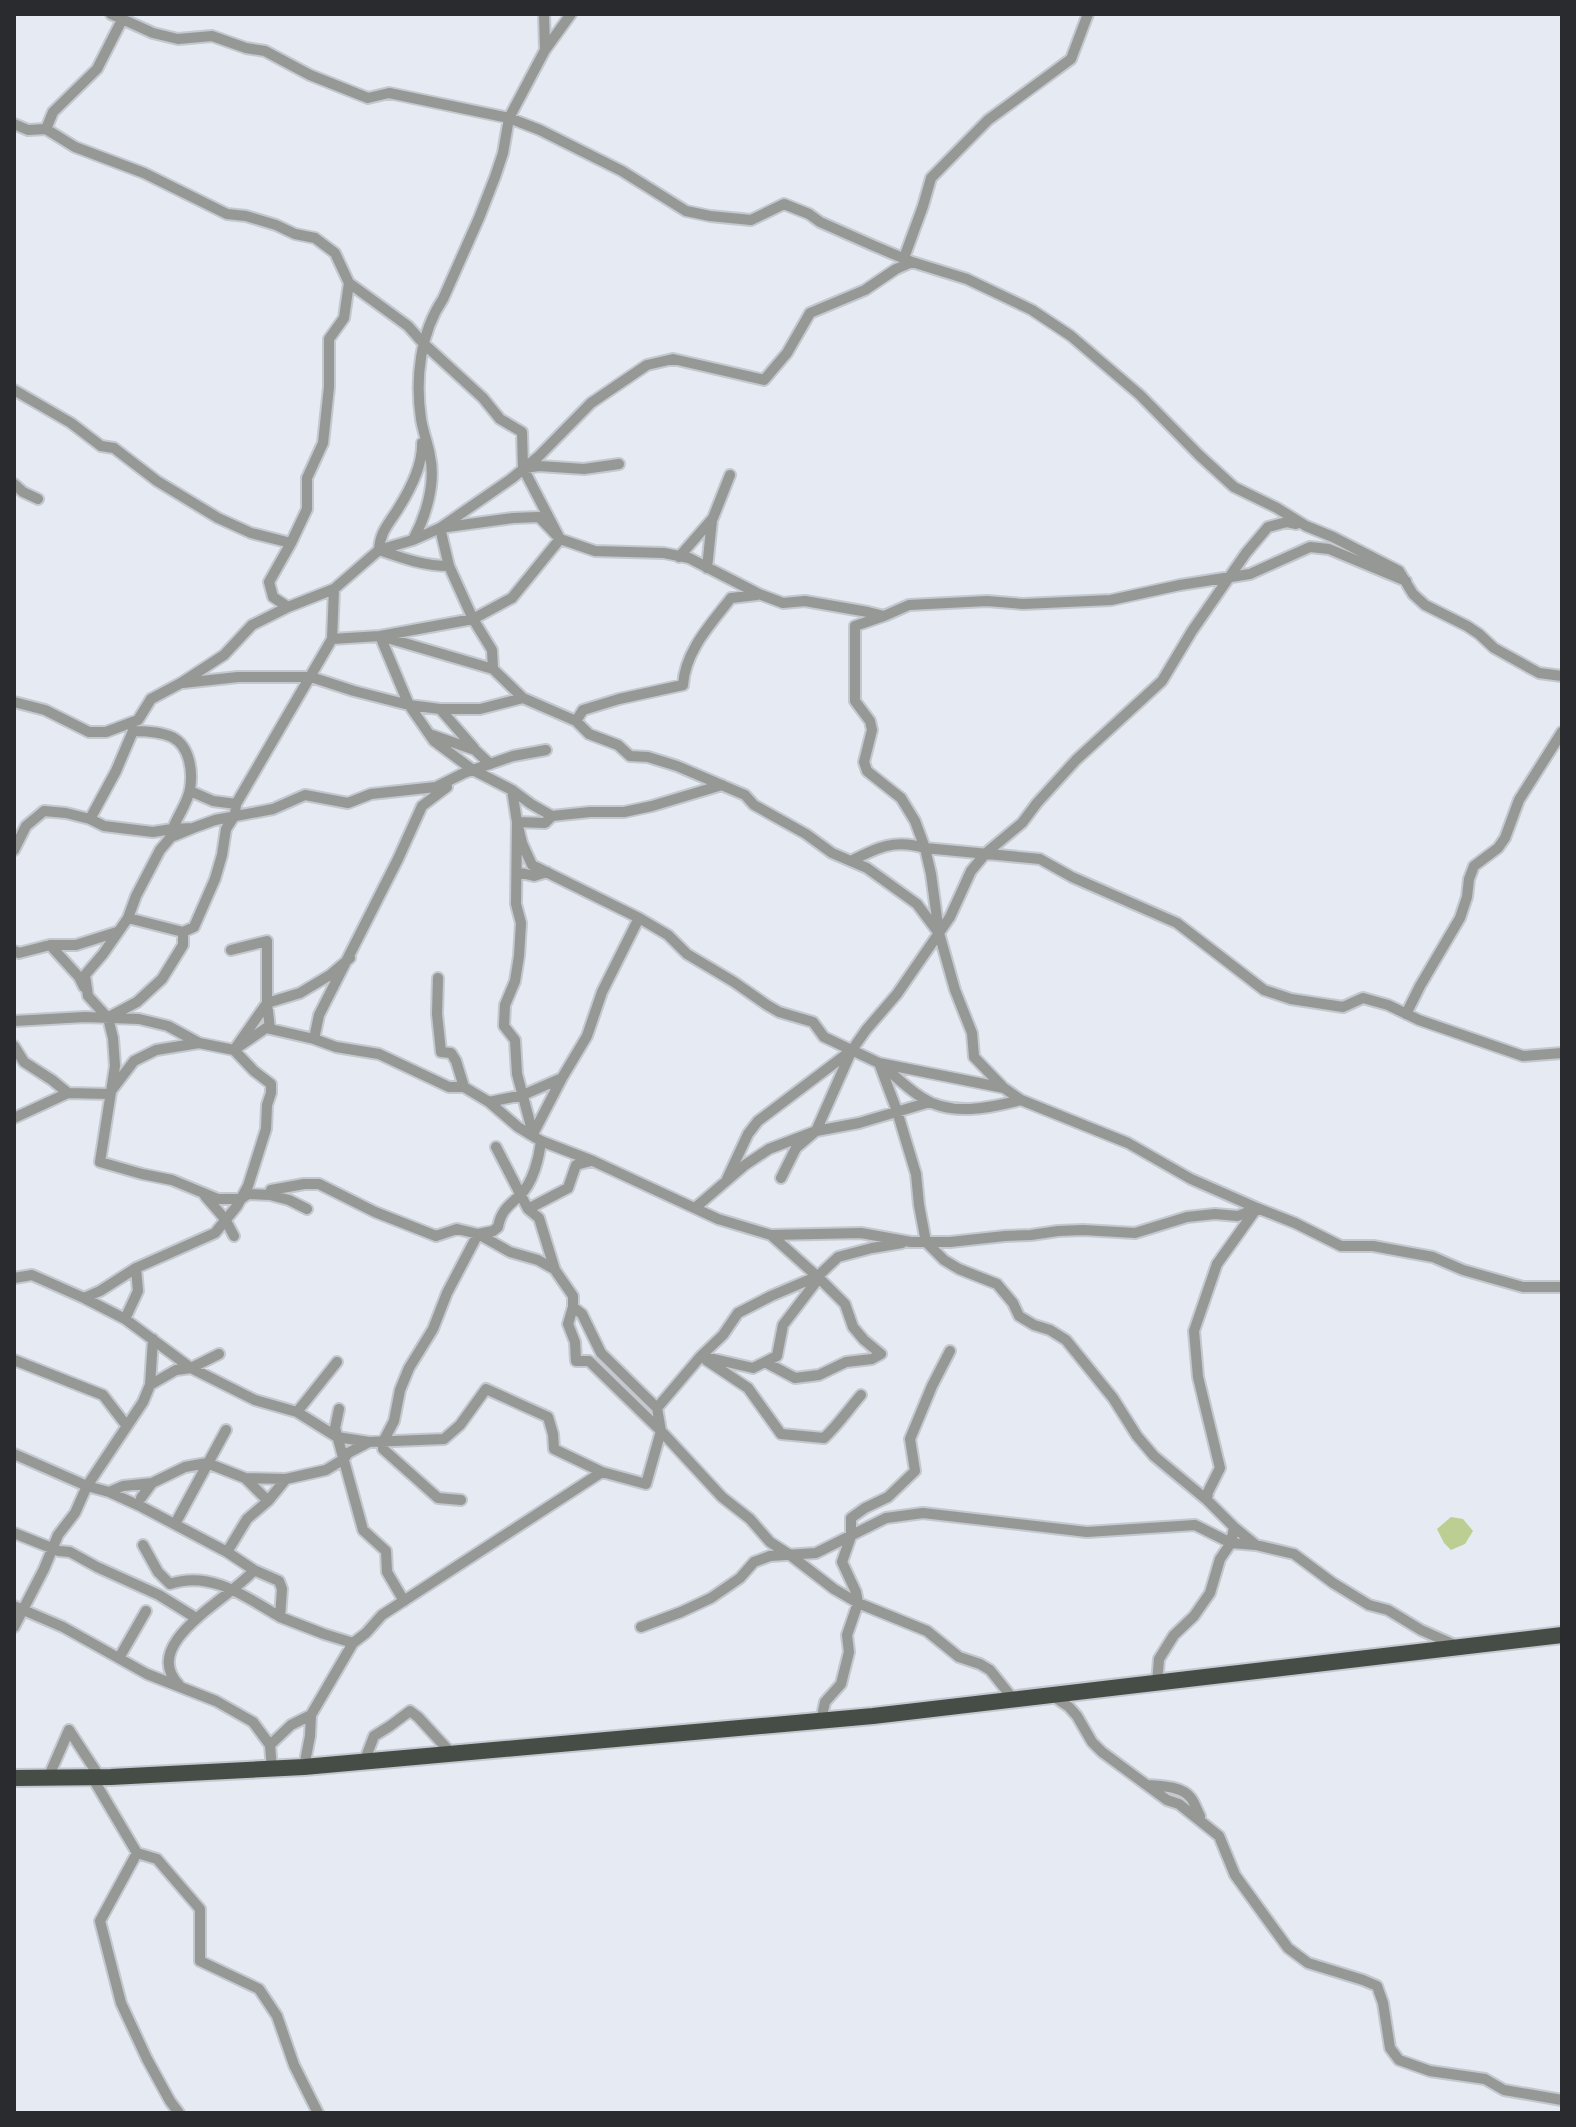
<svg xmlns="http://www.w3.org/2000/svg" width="1576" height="2127" font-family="'PT Serif',serif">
<rect width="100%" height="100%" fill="#e6eaf2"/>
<!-- green -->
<path fill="#bdce92" d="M1451 1517 1463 1519 1473 1531 1465 1544 1451 1550 1444 1543 1437 1529Z"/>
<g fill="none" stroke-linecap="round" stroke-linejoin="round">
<defs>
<path id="minor" d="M111 14 153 33 178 39 212 36 246 48 265 51 310 75 368 98 389 93 509 118 540 130 622 171 686 211 710 216 751 220 784 204 809 214 820 222 872 245 912 262 967 279 1032 310 1071 336 1140 395 1199 455 1234 487 1277 508 1306 526 1333 537 1399 571 1413 594 1425 605 1467 626 1479 634 1494 648 1539 673 1562 676
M544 14 545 48
M14 124 28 130 46 129 75 147 144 173 227 214 246 216 276 225 295 234 315 238 335 253 349 283 408 326 423 343 483 398 500 419 522 432 523 468 560 539 595 551 664 553 689 558 759 594 783 603 805 601 868 612 884 616
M46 129 53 112 97 69 123 18
M904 258 923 206 931 178 988 120 1071 59 1088 14
M14 390 71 423 101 446 114 448 157 481 218 518 251 533 291 543
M422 443C423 466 410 490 398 509 388 525 380 532 379 550 402 558 424 566 449 566
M525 468 539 466 584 469 619 464
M14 484 23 492 38 499
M413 540C426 516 436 483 430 456 428 444 423 432 421 419 415 379 420 333 443 299L479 218 495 177 503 153 509 118 545 50 571 14
M679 557 713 518 730 475
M707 568 712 520
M288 607 273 597 269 582 291 543 307 509V478L323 443 329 387V339L344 318 349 283
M380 636 409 705 434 741 473 770 512 790 531 804 552 816 545 823 517 822 522 843 532 865 639 918 668 935 687 954 734 982 767 1005 779 1012 813 1022 824 1037 879 1063 1004 1088 1021 1100 1128 1143 1191 1179 1257 1208 1217 1264 1194 1331 1198 1377 1220 1468 1208 1492 1207 1500
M384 637 493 669 523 698 576 721 589 734 618 745 630 756 648 757 677 766 745 795 754 805 806 834 832 853 867 868 917 904 938 932
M332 639 334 589
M183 683 238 677H311L354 691 409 705 440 709H480L523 698
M14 702 45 710 89 732H106L138 720 151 699 181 683 224 655 252 625 288 607 334 589 379 550 413 540 440 528 511 479 538 457 591 403 647 365 673 359 764 380 787 353 810 313 865 290 896 269 912 262
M440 709 474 748
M576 721 583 710 619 699 683 685C685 651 711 624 731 598L757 595
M432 735 475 750 490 764
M512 790 517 822 516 904 521 923 519 956 515 981 505 1005 504 1026 515 1040 517 1074 533 1134
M190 791 213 801 236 804
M552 816 590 812H624L652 806 722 785
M90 819 116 771 133 731C145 731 161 732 172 737 190 746 193 772 190 789 188 803 176 818 172 831
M193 828 171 837 160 850 136 896 128 918 103 954 85 975 88 996 108 1018 113 1038 115 1066 100 1162 142 1174 172 1180 218 1199H241L248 1194 270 1195 289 1200 307 1209
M14 850 26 826 44 811 66 813 90 819 104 826 153 832 172 829 193 828 215 820 273 809 305 795 348 803 371 794 436 787 464 773 513 756 546 750
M851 861C878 847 895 839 925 848L1040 859 1072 877 1177 923 1264 990 1291 999 1343 1007 1363 998 1388 1005 1419 1020 1523 1056 1562 1053
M517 872 534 876 547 872
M128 918 183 932 194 927 215 879 222 855 226 829 235 815 236 804 332 639 380 636 473 619 512 598 560 539 539 517 513 518 440 528 449 566 473 619 492 650 493 669
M50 945H76L117 932
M231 950 267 941V1003L270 1029
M14 951 19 953 50 945 79 977 84 987
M438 978 437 1014 441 1052 451 1053 456 1061 464 1087
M1406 1014 1420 986 1460 918 1467 897 1469 879 1474 866 1498 848 1505 838 1519 800 1562 732
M109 1017 137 1002 162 979 183 945V932
M14 1021 85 1017 139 1019 168 1026 199 1043 234 1050 266 1028 314 1039 336 1047 379 1054 449 1087H464L489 1102 518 1127 541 1141 593 1161 718 1219 771 1235 861 1233 911 1242H950L1005 1236 1031 1235 1058 1231 1083 1230 1135 1233 1187 1217 1215 1214 1238 1216 1257 1208 1295 1223 1341 1246H1373L1433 1257 1463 1270 1523 1287H1562
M314 1039 319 1015 398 859 422 806 447 787
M14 1046 24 1062 52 1080 68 1093
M879 1063 897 1111 916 1174 919 1205 926 1242 944 1260 959 1269 997 1284 1013 1303 1019 1316 1034 1325 1050 1330 1066 1340 1113 1398 1137 1436 1154 1456 1207 1500 1234 1527 1256 1545
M881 1064C894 1075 907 1088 921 1097 950 1117 990 1108 1021 1100
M1002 1086 974 1057 972 1033 955 990 939 933 931 874 925 848 915 821 901 798 867 771 864 762 872 730 870 721 855 701V626L884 616 909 605 987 601 1023 604 1111 600 1180 585 1250 574 1310 547 1329 549 1406 581
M111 1091 134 1061 156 1050 199 1043
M489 1102 523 1095 562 1078
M14 1118 68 1093 110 1094
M533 1134 562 1078 587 1036 602 992 639 918
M496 1147 528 1209 539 1218 555 1270 573 1296V1307L568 1324 575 1342 576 1361H589L661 1431 722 1497 750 1519 770 1542 790 1555 834 1589 858 1603 927 1631 959 1657 980 1664 990 1670 1014 1700
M781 1178 796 1148 816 1131 851 1052
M727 1179 748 1134 758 1121 852 1050 866 1030 897 994 939 933 950 917 971 871 986 853 1022 823 1037 803 1076 760 1162 681 1192 631 1246 553 1268 527 1287 522 1296 524
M270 1194 271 1190 304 1184H319L375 1212 436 1236 457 1229 478 1234 493 1231 498 1227C501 1210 509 1206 520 1195 533 1183 539 1158 541 1141
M205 1196 225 1219 234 1236
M696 1207 745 1165 769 1149 816 1131 859 1123 930 1102
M528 1209 568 1188 576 1165 591 1161
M14 1278 32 1275 84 1298 125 1319 191 1368 255 1400 297 1412 337 1437 369 1442 444 1439 460 1425 486 1389 548 1417 553 1434 554 1449 602 1472
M84 1298 100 1291 136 1268
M573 1307 582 1314 601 1353 657 1408
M125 1319 138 1291 136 1268 215 1233 237 1206 248 1186 266 1129 267 1105 271 1093V1084L254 1071 234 1050 267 1003 300 993 330 975 350 958
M701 1356 723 1335 738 1313 771 1296 818 1276 838 1257 872 1248 902 1243
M14 1360 103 1395 126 1425
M706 1360 748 1388 781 1434 824 1438C838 1425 848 1410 861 1395
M765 1362 795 1378 819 1375 846 1362 872 1359 881 1354 864 1340 853 1327 845 1304 819 1278
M150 1385 176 1370 191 1368 219 1354
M339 1409 335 1428 363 1530 386 1551 387 1572 404 1601
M297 1412 337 1362
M14 1454 87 1486 109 1492 142 1507 227 1552 254 1570 279 1581 282 1589 280 1617 324 1634 353 1643
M245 1478 268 1501
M109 1492 123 1486 152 1483 185 1467 207 1463 245 1478 286 1479
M141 1498 152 1483
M461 1500 438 1498 383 1449V1442L394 1421 400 1390 409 1368 433 1329 447 1293 478 1234 510 1252 538 1260 554 1269
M175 1524 226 1430
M14 1533 59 1551 70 1552 97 1567 159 1595 196 1618
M143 1545 158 1572 170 1584C211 1570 246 1597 280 1617
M227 1552 247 1519 268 1501 286 1479 326 1470 344 1459 348 1453 369 1442
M14 1606 63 1627 147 1674 216 1701 253 1722 270 1745 272 1769
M14 1627 44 1569 58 1535 75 1513 87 1486 143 1402 150 1385 153 1339
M641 1627 681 1612 711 1598 740 1578 754 1562 770 1556 816 1553 886 1518 923 1513 1087 1532 1195 1525 1231 1543 1234 1527
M119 1658 146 1611
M1157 1683 1159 1659 1174 1635 1194 1616 1210 1593 1220 1559 1231 1543 1256 1545 1294 1554 1333 1583 1369 1605 1388 1610 1421 1630 1457 1646
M179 1685C138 1642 232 1598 254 1570
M1053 1696 1069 1707 1077 1716 1092 1742 1102 1752 1167 1800 1179 1804 1219 1836 1235 1875 1288 1948 1308 1963 1363 1980 1377 1986 1383 2003 1390 2048 1399 2060 1430 2071 1485 2079 1504 2090 1562 2100
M821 1721 825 1702 841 1684 849 1652 847 1635 858 1603 856 1592 842 1562 851 1536V1518L865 1508 888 1497 915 1471 910 1439 932 1386 950 1351
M69 1730 99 1776
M270 1745 291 1725 311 1715
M364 1762 374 1736 390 1726 410 1711 418 1717 451 1753
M304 1767 310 1736 311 1715 353 1643 366 1633 382 1615 602 1472 646 1484 661 1431 657 1408 701 1356 753 1368 777 1356 783 1325 819 1278 771 1235
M92 1777 137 1853 157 1859 200 1909V1961L259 1989 277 2016 294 2065 318 2113
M48 1778 69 1730
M1147 1785C1161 1786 1182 1786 1191 1798 1195 1803 1197 1811 1200 1816
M137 1853 100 1921 121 2003 147 2059 170 2101 179 2113"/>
<path id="trunk" d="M14 1778 111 1777 304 1767 873 1716 1562 1635"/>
</defs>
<!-- minor casing -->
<use href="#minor" stroke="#c4c8cf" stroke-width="14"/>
<!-- trunk casing -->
<use href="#trunk" stroke="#c4c8cf" stroke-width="20"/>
<!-- minor -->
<use href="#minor" stroke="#969895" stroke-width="10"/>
<!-- trunk -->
<use href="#trunk" stroke="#464c46" stroke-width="16"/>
</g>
<!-- border -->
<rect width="1576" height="2127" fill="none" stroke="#2a2b2e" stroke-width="32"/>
</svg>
